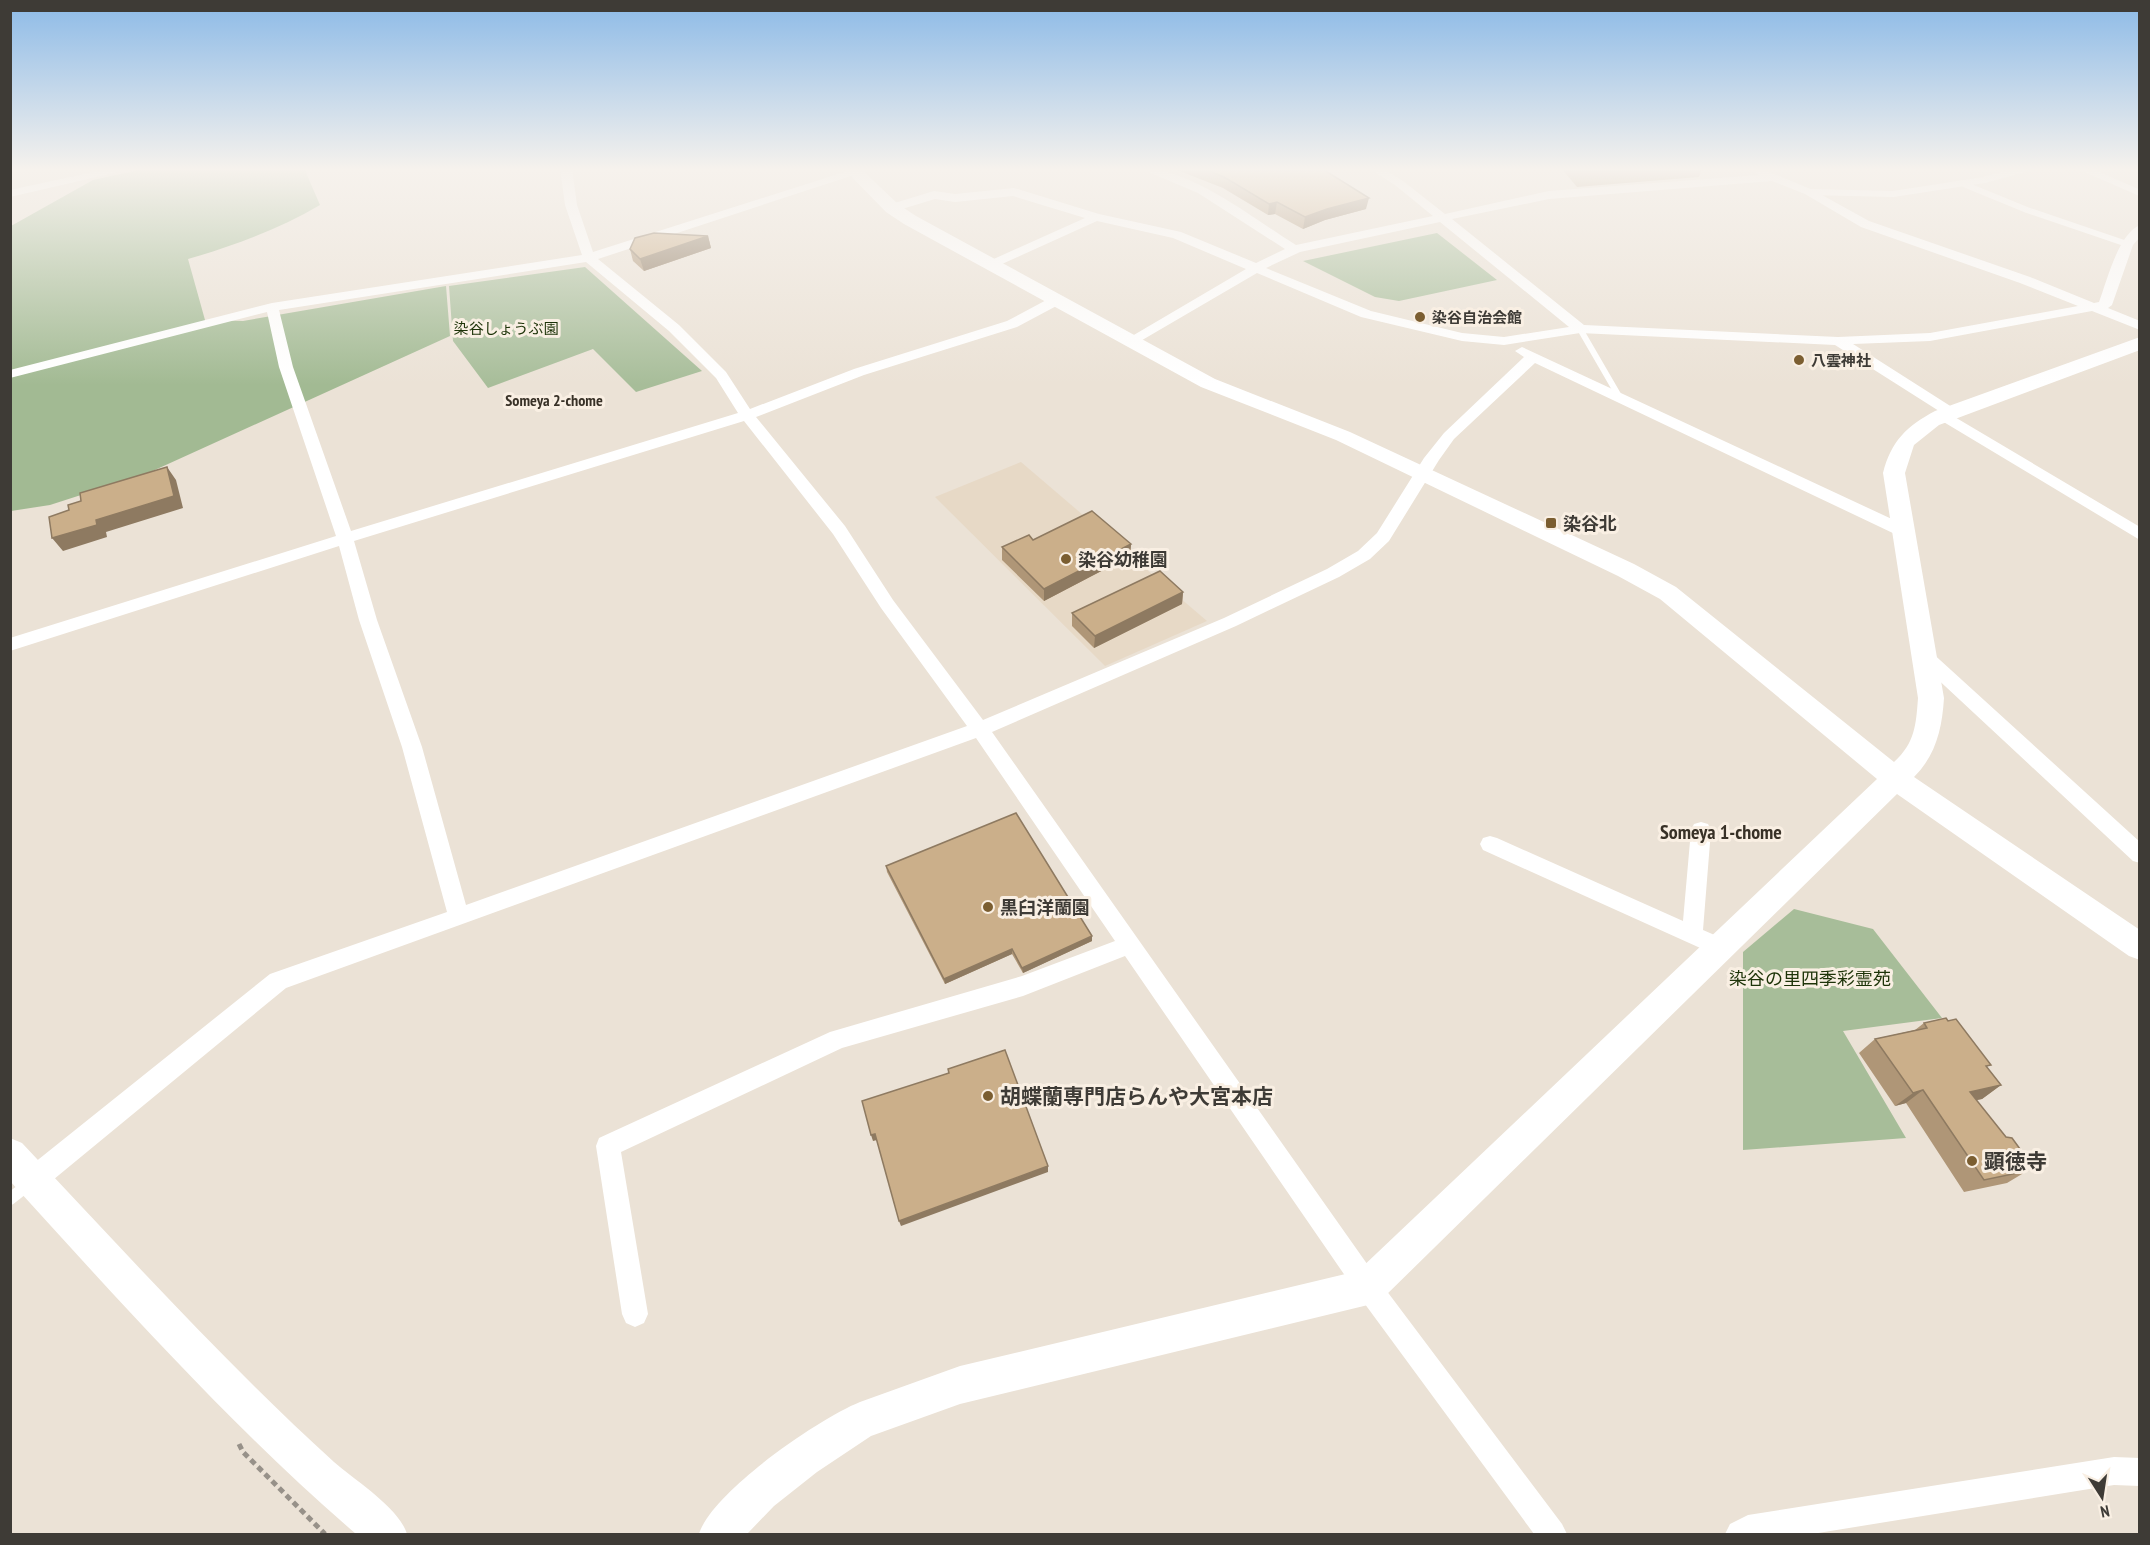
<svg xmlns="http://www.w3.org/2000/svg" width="2150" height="1545" font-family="'PT Sans Narrow','Noto Sans JP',sans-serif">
<rect width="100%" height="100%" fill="#ebe2d6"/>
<!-- built -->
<path fill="#e7d9c6" d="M1021 462 1207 621 1105 666 935 497Z"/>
<!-- green -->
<path fill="#a7bd99" d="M1437 233 1497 280 1399 301 1375 297 1303 261Z
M585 267 702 371 636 392 593 349 488 388 453 341 449 286Z
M1794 909 1873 929 1942 1018 1843 1031 1906 1138 1743 1150V952Z"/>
<!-- forest -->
<path fill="#a2ba93" d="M148 168H200L202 170 304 168 320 205C279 229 234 246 188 259L205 320 243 321 446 286 450 336 146 474 50 505 11 511V226L93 180Z"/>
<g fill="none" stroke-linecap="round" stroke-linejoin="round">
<!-- path -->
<path stroke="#979189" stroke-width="5" stroke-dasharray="6 4" stroke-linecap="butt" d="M239 1444 243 1452 325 1534"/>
<!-- lane-far1 -->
<path stroke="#fff" stroke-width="6" d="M2083 168 2140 193
M1966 185 2027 210 2127 244
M1809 192 1893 194 1984 180 2028 168
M1580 329 1620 398"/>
<!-- lane -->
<path stroke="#fff" stroke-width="12" d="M10 1199 29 1184"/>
<!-- street -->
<path fill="#fff" fill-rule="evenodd" d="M112 168H135L10 197V190Z
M560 168H572L577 205 593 252 857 168H875L598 259 679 325 726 372 750 409 854 369 1007 321 1052 297H1062L1064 300 1062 303 1017 327 864 375 756 417 845 526 893 600 983 720 1224 618 1327 569 1358 551 1377 533 1424 458 1444 433 1524 357 1515 351 1522 347 1909 527 1911 531 1909 535H1897L1535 363 1454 439 1439 460 1389 541 1370 559 1339 577 1236 626 992 732 1377 1278 1562 1524 1567 1534H1534L1359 1296 1125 956 1023 996 842 1048 621 1152 648 1314 644 1323 635 1327 626 1323 622 1314 596 1146 599 1138 830 1032 1022 976 1115 941 976 738 286 988 42 1189 33 1192 24 1189 21 1180 24 1171 270 974 447 912 402 747 359 620 339 546 10 651V638L336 536 279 367 267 312 10 378V370L272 303 582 255 565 205ZM586 262 669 331 716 378 738 413 351 531 293 367 279 310ZM744 421 833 534 881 608 967 726 466 905 422 747 377 620 354 541Z
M1139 168C1192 168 1252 218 1296 245L1433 216 1395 185 1368 168H1382L1403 181 1445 214 1549 191 1759 175 1756 172 1762 169 1813 190 1869 221 2030 277 2094 303 2099 302C2107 281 2118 234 2140 225V237L2133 245 2112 305 2108 308 2140 321V330L2092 311 1930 341 1853 344 1955 409 1957 412 1953 416 2140 527V540L1937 418 1935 415 1939 411 1835 345 1580 333 1504 345 1462 341 1361 317 1257 273 1132 346 1125 342 1127 339 1246 269 1173 238 1097 221 991 269 985 265 987 262 1085 218 1013 196 955 202 935 199 892 212 886 208 888 205 934 191 955 194 1014 188 1099 214 1181 232 1256 263 1285 249 1198 193ZM1772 181 1805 194 1861 227 2020 283 2078 306 1930 333 1838 337 1584 325 1452 219 1549 199ZM1440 222 1569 327 1504 337 1462 333 1371 311 1266 268 1300 252Z
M1923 649 1929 650 2140 842V863L2133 861 1917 660 1914 655 1917 650Z
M1701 822 1708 824 1711 830 1703 930 1726 940 1729 947 1726 954 1718 956 1483 850 1480 844 1483 838 1490 836 1497 838 1683 921 1691 830 1694 824Z
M2114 1457 2140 1458V1486L2114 1485 1812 1534H1725L1730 1524 1748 1515Z"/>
<!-- secondary -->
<path fill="#fff" fill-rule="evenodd" d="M843 168H860L898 204 916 216 1215 379 1350 432 1634 564 1676 587 1894 762C1915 743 1916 725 1918 698L1883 473C1891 441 1907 426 1935 411L2140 337V350L1939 425 1914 445 1905 473 1944 698C1942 729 1936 755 1914 777L2140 930V960L2129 956 1897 794 1381 1300 1368 1305 960 1404 871 1436 817 1472 774 1506 747 1534H699C712 1492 818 1419 860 1402L960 1366 1358 1271 1877 779 1660 599 1618 576 1336 440 1201 387 904 224 886 212Z
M10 1138 22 1143C124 1251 224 1362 334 1462 356 1481 399 1508 407 1534H356C231 1426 121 1303 10 1181Z"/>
</g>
<!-- wall -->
<path fill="#af9677" d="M1172 168H1321L1366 209 1325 220 1303 229 1275 214 1268 215 1223 188Z
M1561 168H1702L1699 177 1577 187Z
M708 236 711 248 644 271 633 261 630 249Z
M1033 540 1131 544 1130 556 1044 601 1002 560V547Z
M1183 592 1182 604 1094 648 1072 626V613Z
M886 866 1092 936V941L1023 973 1012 954 945 984 887 872Z
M1924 1023 1987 1067 2001 1085 1982 1099 1976 1100 2006 1137 2028 1160 2022 1164 2027 1171 2007 1183 1964 1192 1906 1103 1895 1106 1859 1053 1875 1039 1915 1030Z"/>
<!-- shaded-wall -->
<path fill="#8e7a61" d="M1369 198 1366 209 1325 220 1303 229 1305 217 1327 209Z
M1277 202 1275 214 1268 215 1269 204Z
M708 236 711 248 644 271 640 259Z
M167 467 176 480 183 508 106 532 107 537 63 551 52 538 96 520Z
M1131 544 1130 556 1044 601V589Z
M1183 592 1182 604 1094 648 1095 636Z
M1092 936V941L1023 973 1022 968Z
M1012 949V954L945 984 944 979Z
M2001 1085 1982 1099 1952 1105 1970 1092Z
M1923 1090 1906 1103 1895 1106 1913 1093Z
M875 1134 877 1140 873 1141 871 1135Z
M1048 1166V1172L901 1226 899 1221Z"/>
<!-- building -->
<path fill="#cbaf8a" stroke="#8e7a61" stroke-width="1.5" d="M1202 168H1321L1369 198 1327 209 1305 217 1277 202 1269 204 1224 177Z
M1581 168H1600L1582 170Z
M654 233 708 236 640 259 630 249 635 238Z
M167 467 174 496 96 520 97 525 52 538 49 517 69 510 68 505 81 501 80 493Z
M1092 511 1131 544 1044 589 1002 547 1029 535 1033 540Z
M1160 571 1183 592 1095 636 1072 613Z
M1016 813 1092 936 1022 968 1012 949 944 979 886 866Z
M1946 1018 1948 1021 1956 1019 1991 1065 1986 1066 2001 1085 1970 1092 2006 1137 2012 1138 2028 1160 2020 1161 2027 1171 1984 1180 1923 1090 1913 1093 1875 1039 1927 1028 1924 1023Z
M1005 1050 1048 1166 899 1221 875 1134 871 1135 862 1101 949 1073 948 1069Z"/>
<!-- sky -->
<linearGradient id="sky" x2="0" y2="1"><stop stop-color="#8cbae7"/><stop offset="0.44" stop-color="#f6f2ed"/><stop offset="1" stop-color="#f6f2ed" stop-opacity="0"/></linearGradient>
<rect width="2150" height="385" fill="url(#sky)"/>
<!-- markers -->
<g fill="#7b5e31" stroke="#f9efe3" stroke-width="2">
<circle cx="1420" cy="317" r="6"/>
<circle cx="1799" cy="360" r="6"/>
<rect x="1545" y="517" width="12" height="12" rx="3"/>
<circle cx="1066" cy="559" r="6"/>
<circle cx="988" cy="907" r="6"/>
<circle cx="988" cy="1096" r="6"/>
<circle cx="1972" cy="1161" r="6"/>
</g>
<g text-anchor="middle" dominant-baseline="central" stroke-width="6" stroke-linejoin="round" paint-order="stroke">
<!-- far-poi labels -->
<g font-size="15" font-weight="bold" fill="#3e3b36" stroke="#f9efe3" text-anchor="start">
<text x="1432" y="317">染谷自治会館</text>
<text x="1811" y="360">八雲神社</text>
</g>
<!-- far-park labels -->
<g font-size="15" fill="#1d3308" stroke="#f9efe3">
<text x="506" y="328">染谷しょうぶ園</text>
</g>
<!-- far-neighbourhood labels -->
<g font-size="16" font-weight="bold" fill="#383127" stroke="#f9efe3">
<text x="554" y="400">Someya 2-chome</text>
</g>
<!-- poi labels -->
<g font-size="18" font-weight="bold" fill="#3e3b36" stroke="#f9efe3" text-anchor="start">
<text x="1563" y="523">染谷北</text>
<text x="1078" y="559">染谷幼稚園</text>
<text x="1000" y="907">黒臼洋蘭園</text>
</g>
<!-- park labels -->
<g font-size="18" fill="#1d3308" stroke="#f9efe3">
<text x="1810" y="978">染谷の里四季彩霊苑</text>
</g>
<!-- neighbourhood labels -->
<g font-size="20" font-weight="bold" fill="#383127" stroke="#f9efe3">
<text x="1721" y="832">Someya 1-chome</text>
</g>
<!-- near-poi labels -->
<g font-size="21" font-weight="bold" fill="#3e3b36" stroke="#f9efe3" text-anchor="start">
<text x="1000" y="1096">胡蝶蘭専門店らんや大宮本店</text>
<text x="1984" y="1161">顕徳寺</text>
</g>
</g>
<!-- border -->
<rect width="2150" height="1545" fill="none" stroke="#3e3b36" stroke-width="24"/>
<!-- north arrow -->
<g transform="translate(2102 1497) rotate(168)" stroke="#f9efe3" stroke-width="4.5" paint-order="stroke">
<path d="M0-4.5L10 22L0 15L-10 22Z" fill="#3e3b36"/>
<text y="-9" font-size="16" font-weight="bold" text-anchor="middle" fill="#3e3b36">N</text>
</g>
</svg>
